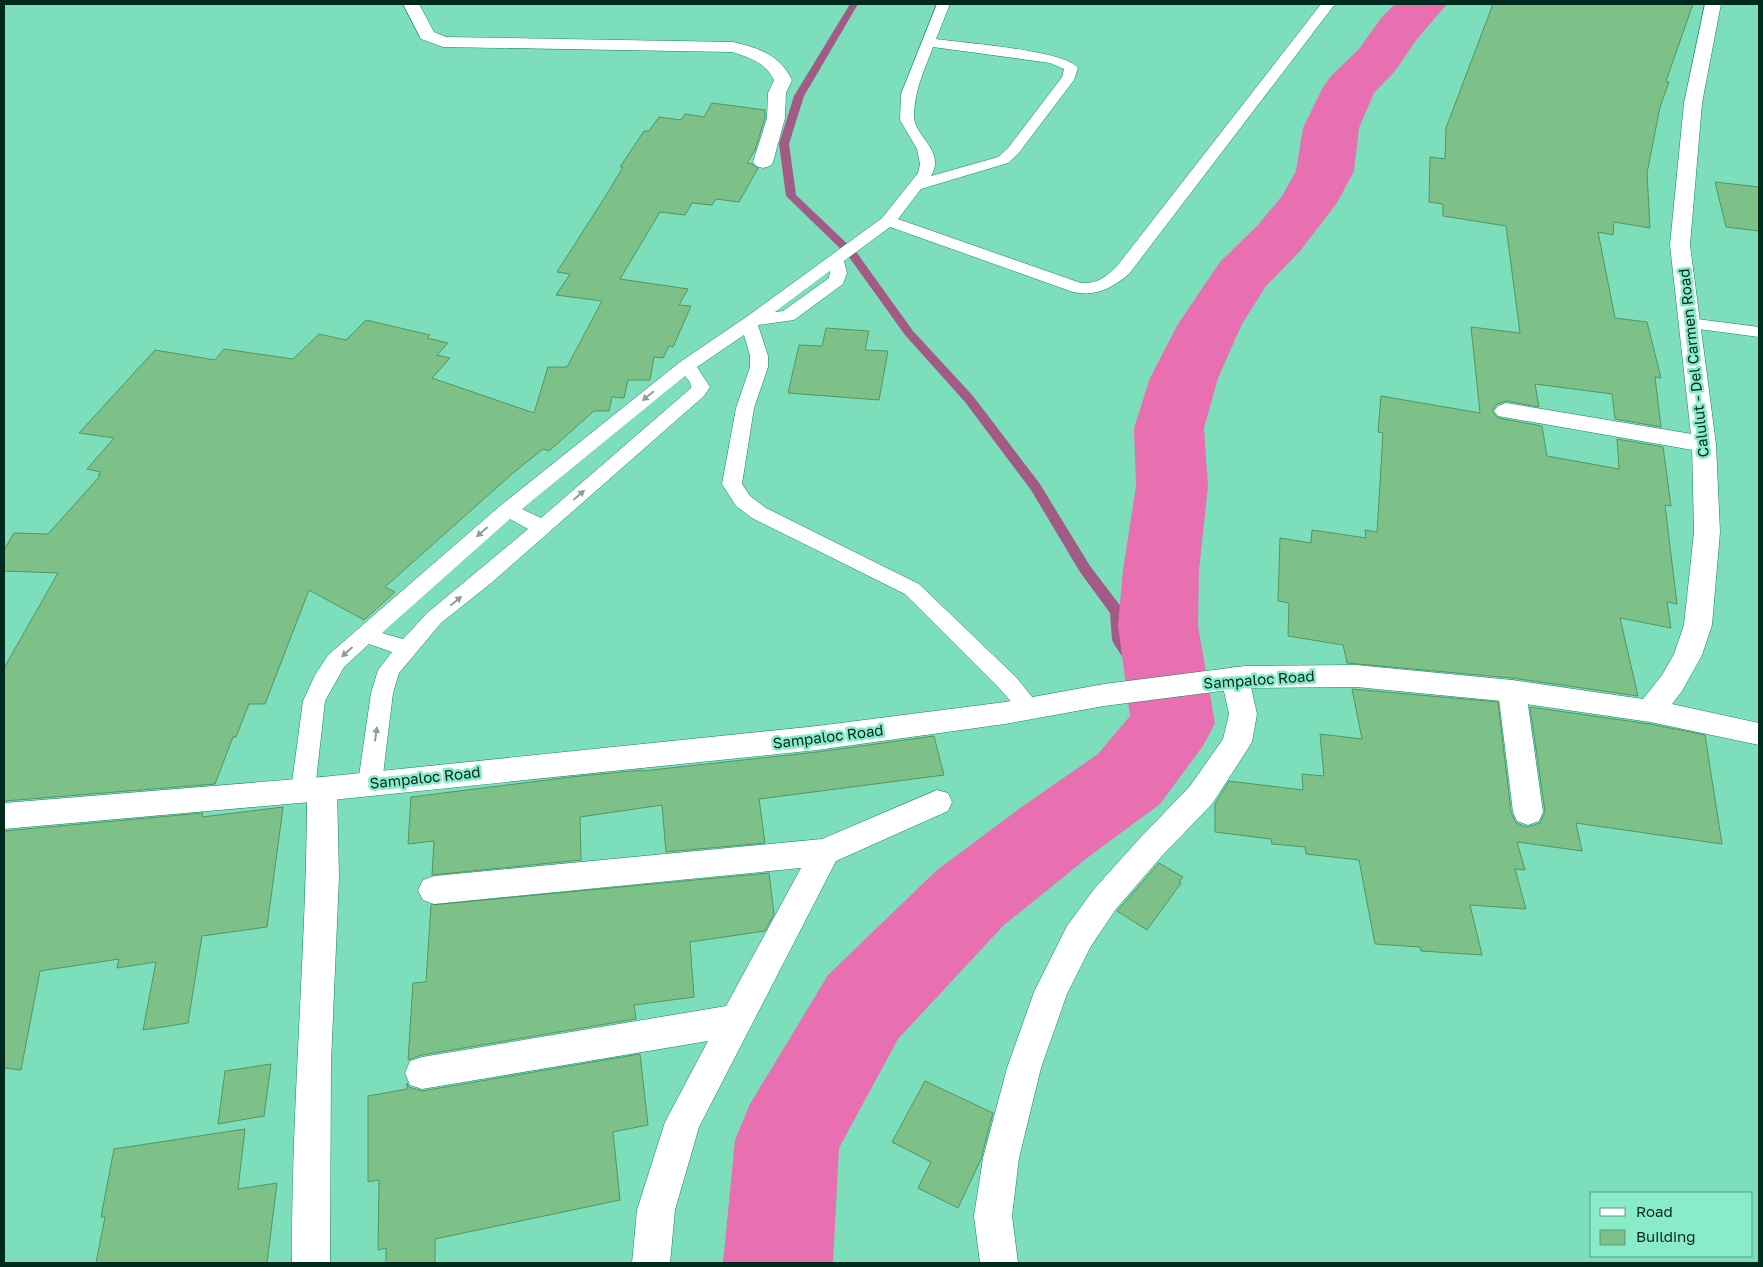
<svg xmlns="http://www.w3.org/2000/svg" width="1763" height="1267" font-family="'Golos Text',sans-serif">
<rect width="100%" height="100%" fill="#7ddebc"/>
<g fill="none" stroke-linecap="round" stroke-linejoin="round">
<!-- stream -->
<path fill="#a25b84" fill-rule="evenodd" d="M850 4H858L804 96 789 144 796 195 857 253 913 331 973 396 1040 484 1090 566 1122 608 1124 612 1126 639 1178 719 1180 723 1178 727 1173 729 1168 727 1114 644 1112 640 1110 613 1080 572 1031 490 965 402 905 335 849 257 786 196 779 144 794 96Z"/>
<!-- river -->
<path fill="#e870b0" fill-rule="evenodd" d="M1395 4H1447L1417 39 1395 71 1374 93 1359 128 1354 171 1337 203 1300 251 1266 286 1242 324 1218 378 1204 428 1208 486 1199 570 1198 626 1215 723 1203 746 1160 804 1087 858 1003 926 898 1039 839 1148 833 1263H723L735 1140 750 1104 828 975 937 870 1023 806 1098 754 1130 716 1118 626 1123 570 1136 486 1134 428 1150 378 1178 324 1220 262 1258 225 1282 196 1296 171 1303 128 1323 87 1331 76 1359 49 1381 18Z"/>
</g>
<!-- building -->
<path fill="#7dc088" stroke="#539560" d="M1493 4H1693L1666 81 1669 82 1660 107 1647 173 1650 228 1614 222 1613 235 1598 232 1615 318 1647 322 1661 378 1655 377 1661 427 1615 419 1612 394 1535 384 1539 407 1506 401 1497 404 1492 411 1498 418 1542 426 1547 456 1619 469 1617 439 1663 447 1671 506 1665 505 1677 604 1667 602 1671 628 1620 618 1638 696 1512 678 1347 663 1343 645 1288 636 1289 603 1278 601 1280 538 1311 543 1312 530 1366 538 1365 530 1377 532 1383 433 1378 432 1381 396 1480 413 1471 327 1520 333 1506 226 1443 216V204L1429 202 1430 157 1445 159 1446 128Z
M712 103 765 110V118L755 150 747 163 752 164 758 168 739 202 716 199 712 205 692 203 685 215 660 212 620 279 688 289 679 305 691 306 673 347 669 346 663 358 654 357 650 380H628L624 398 612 397 609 411H594L549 451 543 449 513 473 385 587 395 592 364 620 309 590 265 704H249L236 737H233L215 784 4 801V668L58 573 4 571V550L14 533 48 534 100 476 98 475 101 472 87 469 114 438 79 433 155 350 215 360 224 349 293 359 319 334 346 340 366 320 430 335 427 338 448 343 437 355 450 358 432 378 534 413 548 367H567L602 301 556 295 570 274 557 272 610 189 623 167H620L644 131H649L659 117 681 120 685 114 704 117Z
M1715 182 1759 187V231L1726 227Z
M826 328 869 331 865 350 888 351 879 400 788 393 799 345 822 346Z
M1352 689 1498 702 1511 812 1516 823 1527 827 1540 823 1545 812 1530 707 1650 724 1705 735 1722 844 1576 823 1582 851 1517 842 1525 870 1515 869 1526 909 1470 905 1482 955 1421 951 1420 947 1375 944 1359 860 1306 854 1305 847 1272 844 1271 839 1215 832V804L1229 781 1303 790 1302 774 1324 776 1320 734 1362 739Z
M934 736 944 775 759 799 765 843 666 852 662 805 580 817 581 860 432 875 434 841 408 844 411 797 571 777 642 770V771L817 752Z
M283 807 267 927 202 936 188 1023 143 1030 156 962 117 968 119 959 40 971 21 1070 4 1068V831L203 813 202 817Z
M1159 863 1183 877 1179 882 1181 883 1147 930 1117 911Z
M769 873 774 914 765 931 690 942 694 997 634 1005 636 1019 422 1055 408 1060 413 983 426 982 431 905Z
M640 1054 648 1125 613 1132 620 1200 435 1239V1263H386V1248L378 1250 379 1180 368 1182V1096L407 1089V1083L409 1087 422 1091Z
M271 1064 264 1116 218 1124 225 1071Z
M925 1081 993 1113 981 1159 958 1208 918 1188 931 1162 892 1142Z
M245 1129 238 1189 277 1183 267 1263H96L105 1217H101L114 1149Z"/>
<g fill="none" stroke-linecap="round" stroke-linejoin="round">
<defs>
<path id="lane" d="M937 4H950L936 39C962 43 1065 50 1078 68L1074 80 1018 154 1008 163 921 189 898 219 1081 283C1097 284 1106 277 1117 266L1321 4H1335L1129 274C1112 288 1096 297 1073 292L890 227 844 261 847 273 843 284 794 320 758 325 768 356V367L754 408 742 484 750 496 766 508 919 584 1016 677 1041 708 1038 714 1030 717 1022 714 1000 689 905 594 752 518 736 506 722 484 736 408 750 367V356L744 335 697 367 710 387 704 396 490 584 441 623 399 673 393 693 382 783 378 790 370 792 362 790 358 783 371 693 378 670 392 652 369 644 344 667 325 701 315 790 311 797 303 799 295 797 291 790 303 701 315 675 328 655 501 505 680 362 749 315 882 218 918 173 920 164 917 149 900 120 901 94ZM933 47 1050 63 1064 69 1062 77 1008 148 998 157 931 176C946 151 915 137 914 117 914 91 924 71 933 47ZM830 271 829 278 783 311 775 312ZM685 376 690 382 691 388 541 518 522 509ZM510 519 528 529 427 613 403 639 382 633Z
M1689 318 1759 327V337L1683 327 1680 323 1683 319Z"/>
<path id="street" d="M403 4H419L434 32 446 37 733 42C759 48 780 55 792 80L786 93 785 118 773 162 770 166 763 168 756 166 753 162 767 118 768 93 774 80C765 62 750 58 732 52L443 47 421 39Z
M1506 403 1704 436 1713 438 1716 444 1713 450 1704 452 1498 416 1494 411 1498 406Z
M1235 667 1245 670 1249 678 1257 714 1252 742 1247 750 1212 804 1161 857 1116 909 1091 946 1067 994 1041 1068 1019 1158 1012 1216 1018 1263H980L974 1216 983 1158 1007 1068 1034 992 1067 926 1094 889 1139 839 1190 786 1223 739 1229 714 1221 678 1225 670Z
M1512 680 1522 683 1526 691 1543 812 1539 821 1528 825 1517 821 1513 812 1498 691 1502 683Z
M322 777 333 780 337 789 339 877 331 1063 330 1263H292C291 1105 307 947 307 789L311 780Z
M937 790 948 793 952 802 948 811 836 861 699 1127 675 1210 670 1263H632L637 1210 665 1122 708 1041 422 1089 410 1085 405 1073 410 1061 422 1057 726 1006 801 868 434 904 423 900 418 890 423 880 434 876 822 839Z"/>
<path id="secondary" d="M1705 4H1721L1702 103 1690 245 1716 444 1720 532 1712 625 1702 655 1682 691 1672 704 1759 723V745L1650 722 1512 702 1356 687 1245 688 1104 706 1005 724 817 750 322 801 4 829V803L322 777 817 726 1005 702 1104 684 1245 666 1356 665 1512 680 1643 699 1662 675 1674 654 1684 625 1694 532 1692 444 1670 245 1684 103Z"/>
</defs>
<!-- lane casing -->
<use href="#lane" stroke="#138466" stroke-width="1"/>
<!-- street casing -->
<use href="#street" stroke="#138466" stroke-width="1"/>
<!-- secondary casing -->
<use href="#secondary" stroke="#138466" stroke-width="1"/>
<!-- lane -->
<use href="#lane" fill="#fff" fill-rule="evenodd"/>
<!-- street -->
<use href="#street" fill="#fff" fill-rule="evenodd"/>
<!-- secondary -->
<use href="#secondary" fill="#fff" fill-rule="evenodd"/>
</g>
<!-- one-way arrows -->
<defs><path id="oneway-solid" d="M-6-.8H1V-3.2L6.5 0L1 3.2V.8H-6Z" transform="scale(1.25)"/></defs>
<g fill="#8c9f99">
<use href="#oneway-solid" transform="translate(648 396) rotate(141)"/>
<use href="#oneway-solid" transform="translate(579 495) rotate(-41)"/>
<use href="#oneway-solid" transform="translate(482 532) rotate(139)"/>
<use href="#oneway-solid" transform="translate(456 601) rotate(-39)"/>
<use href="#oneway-solid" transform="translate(347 652) rotate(138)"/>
<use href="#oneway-solid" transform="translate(376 734) rotate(-82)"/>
</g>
<g text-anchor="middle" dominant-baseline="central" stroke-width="5" stroke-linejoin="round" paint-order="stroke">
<!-- street labels -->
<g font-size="15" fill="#002a1d" stroke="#8aebc9">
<text transform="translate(1693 363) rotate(-96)">Calulut - Del Carmen Road</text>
<text transform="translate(1259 679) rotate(-4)">Sampaloc Road</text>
<text transform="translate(828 736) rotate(-7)">Sampaloc Road</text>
<text transform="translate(425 777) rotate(-6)">Sampaloc Road</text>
</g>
</g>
<!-- border -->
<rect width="1763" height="1267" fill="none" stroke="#002a1d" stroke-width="10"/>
<!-- legend -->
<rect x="1590" y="1192" width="162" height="65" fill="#8aebc9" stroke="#539e84"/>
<rect x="1600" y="1208" width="25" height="8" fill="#ffffff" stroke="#539e84"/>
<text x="1636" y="1217" font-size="15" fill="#002a1d">Road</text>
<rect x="1600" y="1230" width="25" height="15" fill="#7dc088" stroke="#539e84"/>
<text x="1636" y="1242" font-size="15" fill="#002a1d">Building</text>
</svg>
